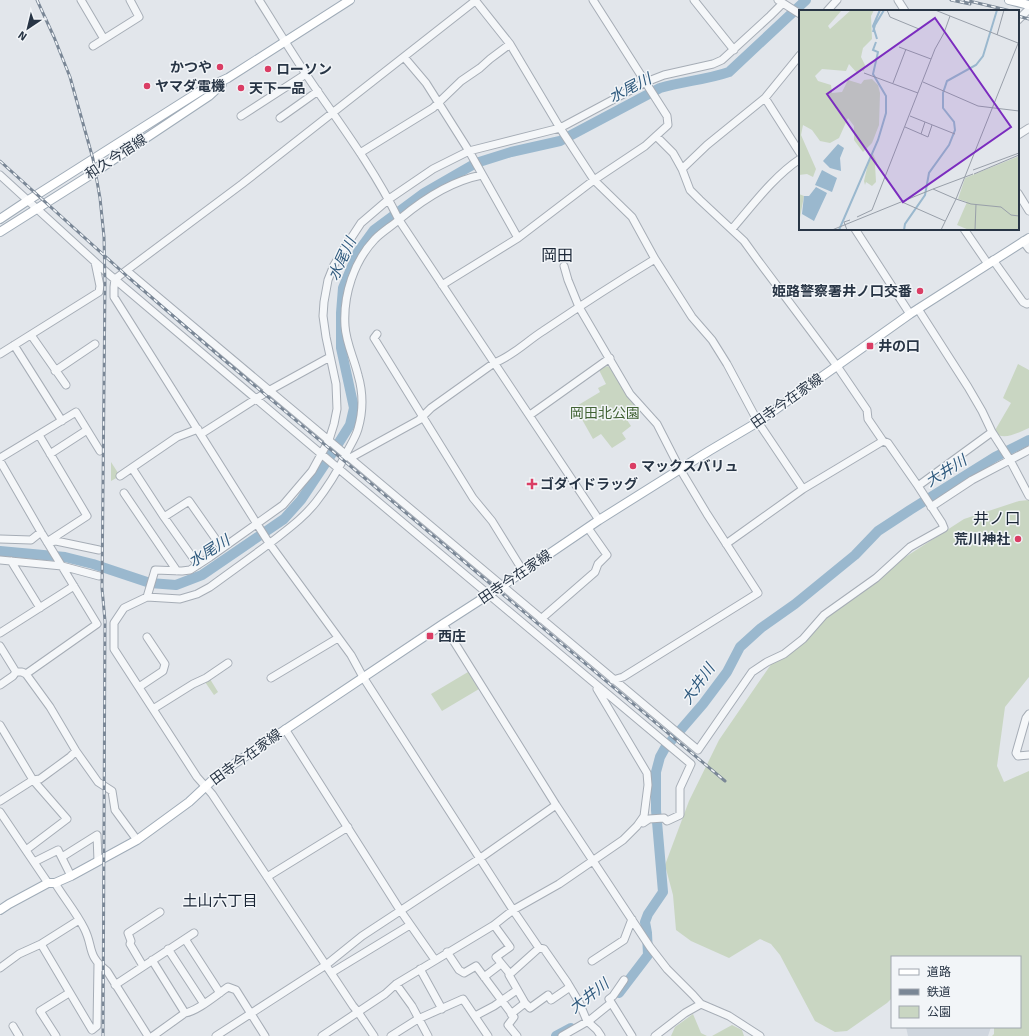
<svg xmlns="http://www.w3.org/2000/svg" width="1029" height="1036" font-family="Signika,'Noto Sans JP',sans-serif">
<rect width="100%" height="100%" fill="#e2e6eb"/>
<!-- built -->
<path fill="#cfd6de" d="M906 1027H991L988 1036H908Z"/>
<!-- green -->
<path fill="#c9d6c2" d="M1018 364 1029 370V428C1019 432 1003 442 994 432L1011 403 1003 398Z
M605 366 612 367 637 406 625 417 631 426 622 433 626 439 612 448 601 434 593 439 575 407 600 392 598 388 606 384 599 370Z
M111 462 120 476 111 481Z
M1029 500V677L1005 707 997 766 1004 782 1029 771V1036H992L994 1034V1027H1020V957H892V998L887 1003 847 1031 835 1032 815 1021 780 955 771 944 760 939 729 958 691 941 676 930 673 895 665 865 689 801 719 740 774 660 839 600 964 519 1019 501Z
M468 672 479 689 442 711 431 694Z
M210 679 218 692 214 695 205 682Z
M693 1014 701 1033 707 1036H671L675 1027Z
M732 1025 742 1030 744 1036H712Z"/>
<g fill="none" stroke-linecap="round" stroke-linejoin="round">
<!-- river -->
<path stroke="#9ab8ce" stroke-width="10" d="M0 551 65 557 93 564 150 583 176 585 202 575 284 519 301 500 331 455 350 425 354 408 341 348V313L343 288 358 252 374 230 424 193 476 163 511 152 560 141 660 88C683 81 706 80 729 72L806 0
M619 993 648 955 647 933 645 922 648 914 663 892 656 810V772L660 757 665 748 703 704 727 672 740 647 761 628 795 604 855 555 878 531 910 510 995 457 1029 440
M556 1036 571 1028"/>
<defs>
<path id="minor" d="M81 0 104 39
M259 0C278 30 296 60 316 89 346 132 376 173 399 220L599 520
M475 0 510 44 560 128 594 180 632 217 655 259 692 317 712 340 727 364 758 422 803 489
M694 0 734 50
M778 0 800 14
M898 0 905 11
M475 1 242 184 115 279 114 287V297L269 543 351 655 363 677 513 910 539 948 544 949 567 982 579 1002 587 1021 597 1030 601 1036
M827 11 837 0
M1018 20 1029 9
M93 46 139 17 130 0
M404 57 426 83 469 151 518 238
M765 98 800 153
M241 116 306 74
M280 118 318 91
M1018 135 1029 128
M360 153 433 108 461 81 480 68 490 59 510 44
M682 169 707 145 765 98 800 55
M0 175 105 271 339 469 691 764 680 788V815L667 821 664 818 649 819 643 823 640 822
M1018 193 1029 211
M732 229C752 206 774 176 800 159
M855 229 910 314
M964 229 988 264
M1023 241 1029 249
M993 260 1023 302 1027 304 1029 303
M564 266 568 280 579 307 630 394 657 424 680 469 707 514 758 593 623 677 613 680
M127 271 698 750 752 672 767 662 784 654 803 639 824 615 876 578 910 547 944 528 942 523 918 486 888 443 883 441 868 419 867 410 837 366 757 259 744 241 700 200 690 190 682 169 677 160 673 153 656 136
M442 285 518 238 594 180 645 146 668 125 667 116 593 0
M918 309 968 387 982 411 992 432 1010 460 1029 496
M377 334 374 338 473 498 492 521 523 571
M31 335 66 385
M14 345 62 421
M0 354 99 292 100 286 95 262
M55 371 95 344
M530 415 610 358
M201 434 270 390 330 357
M39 435 87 516 47 542
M50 454 87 430
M0 458 76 412 100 451
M350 458 419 420 431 408 494 363C513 356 527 341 543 331 580 306 617 282 655 259
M0 461 41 532 97 624 26 674
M132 468 164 517 198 565
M120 476 177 437 198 429
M918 486 992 432
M124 493 177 571
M931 507 972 480 1029 450
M164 517 189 501 222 548
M0 539 31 540 41 532
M50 542 56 541 99 550
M726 544 803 489 883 441
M0 560 62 566 99 576
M11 561 40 608
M147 597 155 570 182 571 190 570 210 557 283 505 312 471 329 440 334 424 337 409 336 384 326 337 323 316 324 302 328 280 334 265 342 252 361 223 389 199 433 169 469 151 560 128 646 82 664 75 713 64 722 60 770 16 782 4
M541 619 595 572 598 564 607 555 588 528
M443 624 556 805 650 947 667 969 693 995 701 1004 729 1016 760 1036
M0 633 74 586
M0 646 16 672
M16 672H22L26 674 50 707 76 751 98 782 112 791 115 810 137 840
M271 678 338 638
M0 685 13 676 16 672
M139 687 163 671 165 664 147 637
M153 709 193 684 206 678 228 663
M1029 714 1026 718 1016 753 1018 756 1029 755
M0 725 33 780 67 819 26 850
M285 729 400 910 435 960
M0 801 33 780 40 779 70 757 76 751
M0 812 48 883
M62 857 97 835 98 861
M34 862 58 850 71 876
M267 877 348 827
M55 883C64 898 76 912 84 928 94 947 86 955 107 971L148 1036
M494 925 510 947 496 957 510 974
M185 939 220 993
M41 944 92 1030 97 1026 98 964
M539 948 509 975 525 1003 530 1008 548 995 551 1000 570 987
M168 949 204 1004
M447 952 459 970 464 973 476 966 514 1017 508 1025 517 1036
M152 960 185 1013C198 1011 216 995 228 987L236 990 265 1036
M592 961 624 940 632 919
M143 966 130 944 131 941 128 933 160 912
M0 968 19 954 41 944 79 920
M420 969 442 1009
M331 973 410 925
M484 977 501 964
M624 980 613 996 609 999 632 1036
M396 984 412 1006 428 1036
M115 985 194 933
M511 1014 525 1003
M475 1016 494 1006 517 990
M13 1026 19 1036
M56 1036 40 1011 69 993
M153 1036 185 1013
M216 1036 326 965 362 936 479 859 556 805
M322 1036 385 994 396 984 494 925 513 910 559 884 623 840 637 826 644 816 648 785 647 773 597 689
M374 1036 358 1012 353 1006 212 794 197 777 114 649V623L124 608 147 597 180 599 197 594 210 587C233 570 256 554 278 537 292 526 305 516 316 502 327 488 337 472 345 456 349 447 355 439 358 429 363 412 363 392 358 375 354 358 346 343 345 326 343 295 354 261 375 239 383 231 392 226 401 218 425 198 451 181 482 175
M391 1036 418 1019 463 999 488 1036
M562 1036 590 1020 611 1003
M655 1036 685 1013 701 1004"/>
<path id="major" d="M1009 0 1029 5
M0 219 27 201 202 90 228 78 350 0
M0 232 95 172 209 96 222 84
M0 910 9 904 48 883H55L71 876 137 840 189 802 219 774 443 624 502 586 599 520 709 451 758 422 910 314 1029 238"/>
</defs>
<!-- minor casing -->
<use href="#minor" stroke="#a6adb6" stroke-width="9"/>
<!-- major casing -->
<use href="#major" stroke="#a0acb8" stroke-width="10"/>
<!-- minor -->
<use href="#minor" stroke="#f5f7f9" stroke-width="7"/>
<!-- major -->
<use href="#major" stroke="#fff" stroke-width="8"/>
<defs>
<path id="rail" d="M37 0 54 37 70 77 93 159 100 198 104 237 105 284 102 588 105 621 103 1036
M951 0 970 4
M965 0 1011 11
M1018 16 1029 19
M0 161 128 277 217 354 725 781"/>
</defs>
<!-- rail casing -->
<use href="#rail" stroke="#7a8796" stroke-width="3"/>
<!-- rail -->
<use href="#rail" stroke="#f2f5f8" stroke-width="1.5" stroke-dasharray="4.5" stroke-linecap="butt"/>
</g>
<!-- markers -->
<g fill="#da3d64" stroke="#f2f5f8" stroke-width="1.5">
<circle cx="220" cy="67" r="4"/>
<circle cx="268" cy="69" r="4"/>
<circle cx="147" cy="86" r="4"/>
<circle cx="241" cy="88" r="4"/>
<circle cx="920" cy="291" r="4"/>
<rect x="866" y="342" width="8" height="8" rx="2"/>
<circle cx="633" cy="466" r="4"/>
<path d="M530 478h4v4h4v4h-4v4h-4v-4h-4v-4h4z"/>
<circle cx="1018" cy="539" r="4"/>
<rect x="426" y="632" width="8" height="8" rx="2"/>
</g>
<g text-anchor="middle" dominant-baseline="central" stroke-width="3" stroke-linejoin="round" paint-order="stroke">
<!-- poi labels -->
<g font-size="14" font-weight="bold" fill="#283545" stroke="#f2f5f8" text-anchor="start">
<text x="212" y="67" text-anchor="end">かつや</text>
<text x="276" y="69">ローソン</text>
<text x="155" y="86">ヤマダ電機</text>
<text x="249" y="88">天下一品</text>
<text x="912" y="291" text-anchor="end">姫路警察署井ノ口交番</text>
<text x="878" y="346">井の口</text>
<text x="641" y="466">マックスバリュ</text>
<text x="540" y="484">ゴダイドラッグ</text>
<text x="1010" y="539" text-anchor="end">荒川神社</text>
<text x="438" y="636">西庄</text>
</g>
<!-- street labels -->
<g font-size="14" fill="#283545" stroke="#f2f5f8">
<text transform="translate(116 157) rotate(-33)">和久今宿線</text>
<text transform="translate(787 401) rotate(-35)">田寺今在家線</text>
<text transform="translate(515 577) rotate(-34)">田寺今在家線</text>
<text transform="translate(246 757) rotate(-36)">田寺今在家線</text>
</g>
<!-- park labels -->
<g font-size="14" fill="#416234" stroke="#f2f5f8">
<text x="605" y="413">岡田北公園</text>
</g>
<!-- water labels -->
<g font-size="15" font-style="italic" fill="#2e597d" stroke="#f2f5f8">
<text transform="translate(630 88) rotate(-27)">水尾川</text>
<text transform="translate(342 259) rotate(-65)">水尾川</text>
<text transform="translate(946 471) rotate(-32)">大井川</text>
<text transform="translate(209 551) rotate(-32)">水尾川</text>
<text transform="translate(698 684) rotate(-55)">大井川</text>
<text transform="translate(589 996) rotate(-38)">大井川</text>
</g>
<!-- neighbourhood labels -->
<g font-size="15" fill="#1a2636" stroke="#f2f5f8">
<text x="220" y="901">土山六丁目</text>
</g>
<!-- quarter labels -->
<g font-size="16" fill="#1a2636" stroke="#f2f5f8">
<text x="557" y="256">岡田</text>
<text x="997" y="519">井ノ口</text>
</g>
</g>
<!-- overview -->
<g transform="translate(799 10)">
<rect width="220" height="220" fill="#e2e6eb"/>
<path d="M0 0H43L29 16 31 19 52 0H75L72 6 73 29 64 38 62 47 66 55 65 61 61 60 58 63 50 54 47 61 23 59 16 66 19 71 32 75 33 83 43 82 49 70 62 74 65 70 73 69 79 75 81 83 80 115 73 133 64 142 55 130V116L49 108 40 128 31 133 21 131 13 120 4 115 2 125 17 159 14 167 8 164 0 165ZM74 144 78 153 76 154 77 172 73 176 67 172 66 175 65 171 69 154ZM220 146V220H170L158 215 168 192 159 189 166 168ZM0 184 5 186 0 213Z" fill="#c9d6c2"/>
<path d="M39 134 45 138 41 148 42 161 31 158 24 151ZM23 160 38 168 33 182 16 175ZM17 177 28 183 15 211 3 204 5 186H10Z" fill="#9ab8ce"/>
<path fill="none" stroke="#9ab8ce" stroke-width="2" d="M74 22 76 15 85 0M78 29 74 16 81 0M40 220 79 130 87 103V86L74 64 79 42 74 40 77 32M105 220 106 214 126 185 130 163 150 135 156 120 155 112 144 98V83L148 71 177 55 184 46 198 0"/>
<path fill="none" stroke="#989fa9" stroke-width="1" d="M88 0 91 7 120 19M151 6 219 33M198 25 205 0M100 37 132 49M65 63 119 83M124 72 179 96 220 101M94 73 107 39M111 106 156 124M106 117 129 127 133 115M122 124 126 112M174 160 220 143M175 164 220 145M134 179 174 164M103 192 146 211M58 207 73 200 136 39 145 23 151 6 136 0M33 220 134 179 157 189 220 31M48 220 45 212 51 210M142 220 157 189 172 194 202 197 212 205 220 206M176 220 177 194"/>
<path fill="#7b2cbf" fill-opacity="0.15" stroke="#7b2cbf" stroke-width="2" d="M136 8 212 117 104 192 28 84Z"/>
<rect width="220" height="220" fill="none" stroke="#283545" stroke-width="2"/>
</g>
<!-- legend -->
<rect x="891" y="956" width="130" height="72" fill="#f2f5f8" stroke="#a1a8b0"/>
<rect x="899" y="969" width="20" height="6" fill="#ffffff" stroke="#a1a8b0"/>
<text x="927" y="976" font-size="12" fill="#283545">道路</text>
<rect x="899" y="989" width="20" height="6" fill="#7a8796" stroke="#a1a8b0"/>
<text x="927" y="996" font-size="12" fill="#283545">鉄道</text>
<rect x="899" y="1006" width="20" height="12" fill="#c9d6c2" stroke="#a1a8b0"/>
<text x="927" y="1016" font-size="12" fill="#283545">公園</text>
<!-- north arrow -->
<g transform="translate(28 28) rotate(215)" stroke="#f2f5f8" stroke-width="3" paint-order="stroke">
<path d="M0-3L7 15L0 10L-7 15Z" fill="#283545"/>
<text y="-6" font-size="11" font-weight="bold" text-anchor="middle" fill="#283545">N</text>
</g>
</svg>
